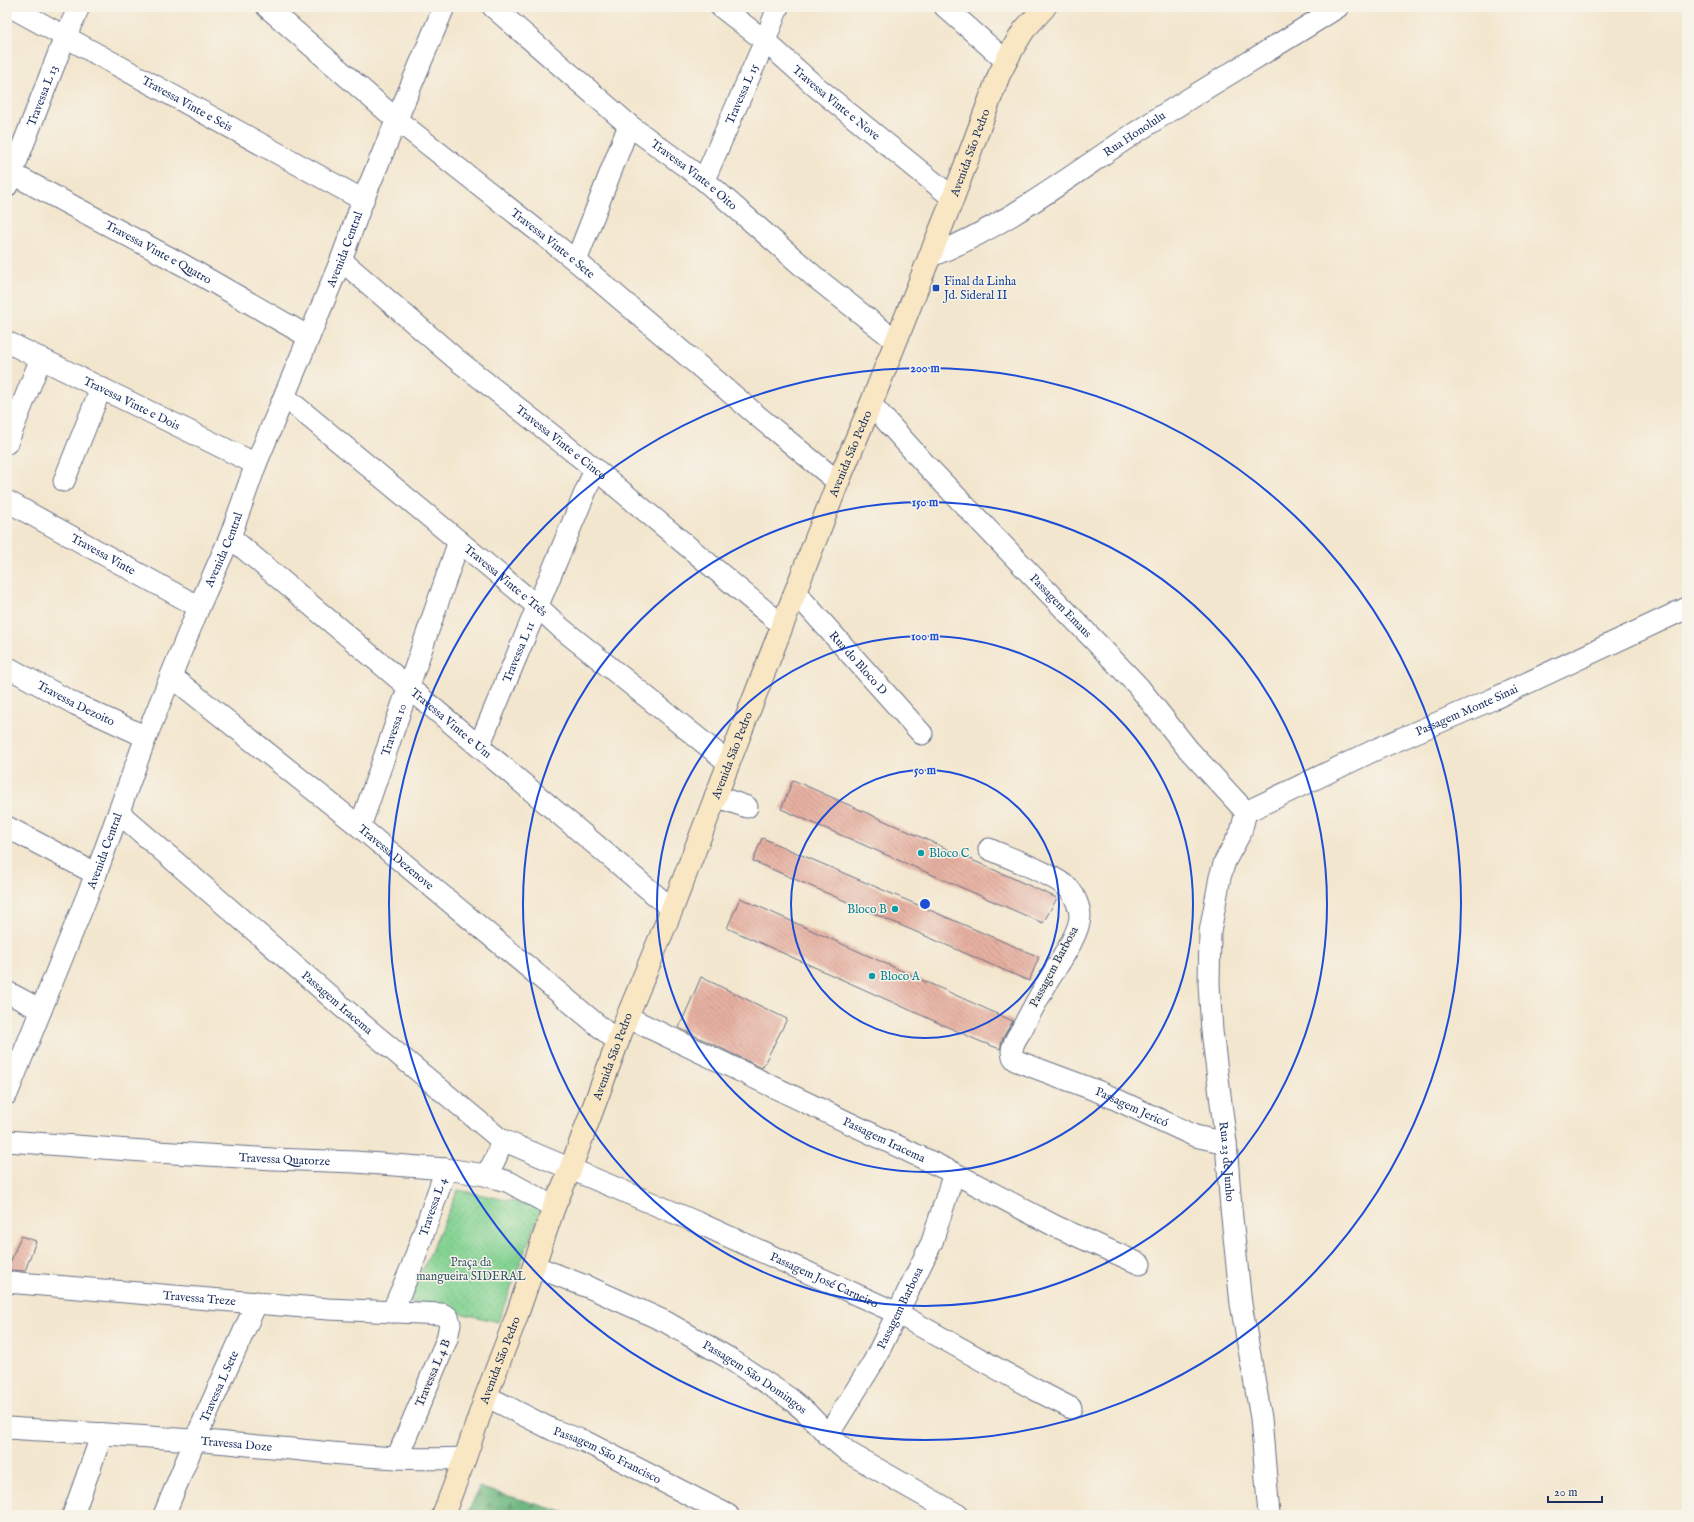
<svg xmlns="http://www.w3.org/2000/svg" width="1694" height="1522" font-family="'IM FELL English',serif">
<defs>
<pattern id="forest-firs" width="22" height="20" patternUnits="userSpaceOnUse"><rect width="22" height="20" fill="#6bb57d"/><path d="M5 1l3.5 6h-7zM16 11l3.5 6h-7z" fill="#57946a"/></pattern>
<pattern id="park-dots" width="8" height="8" patternUnits="userSpaceOnUse"><rect width="8" height="8" fill="#84d393"/><path d="M2 2h.1M6 6h.1" fill="none" stroke="#71b581" stroke-width="1.8" stroke-linecap="round"/></pattern>
<pattern id="building-back-hatch" width="6" height="6" patternUnits="userSpaceOnUse"><rect width="6" height="6" fill="#e7b0a0"/><path d="M-1 5l2 2M0 0l6 6M5-1l2 2" fill="none" stroke="#ba9086"/></pattern>
</defs>
<rect width="100%" height="100%" fill="#f7f3e8"/>
<filter id="ink" filterUnits="userSpaceOnUse"><feTurbulence type="fractalNoise" baseFrequency=".025" numOctaves="2"/><feDisplacementMap in="SourceGraphic" scale="8" xChannelSelector="R" yChannelSelector="G"/><feConvolveMatrix kernelMatrix="1 2 1 2 8 2 1 2 1" color-interpolation-filters="sRGB"/></filter>
<filter id="wash" filterUnits="userSpaceOnUse"><feTurbulence type="fractalNoise" baseFrequency=".012" numOctaves="4" result="noise"/><feDisplacementMap in="SourceGraphic" scale="16" xChannelSelector="R" yChannelSelector="G"/><feGaussianBlur stdDeviation="0.9" result="paint"/><feColorMatrix in="noise" values="0 0 0 0 0 0 0 0 0 0 0 0 0 0 0 0 0 1.4 0 .05"/><feComposite in="paint" operator="in"/></filter>
<g filter="url(#wash)">
<rect width="100%" height="100%" fill="#f3e6ce"/>
<!-- forest -->
<path fill="url(#forest-firs)" stroke="#43726e" d="M479 1487 573 1515H467Z"/>
<!-- park -->
<path fill="url(#park-dots)" stroke="#508178" d="M458 1190 542 1207 498 1322 409 1301Z"/>
<g id="blocks">
<!-- building -->
<path fill="url(#building-back-hatch)" d="M793 780 1057 898 1043 923 781 809Z
M762 838 1039 957 1029 981 753 861Z
M740 898 1013 1021 1003 1037 1000 1049 979 1041 727 928Z
M701 977 787 1019 762 1068 679 1028Z
M21 1236 36 1241 25 1271 7 1270Z"/>
</g>
</g>
<g filter="url(#ink)">
<use href="#blocks" fill-opacity="0" stroke="#676f85" stroke-width="1"/>
<g fill="none" stroke-linecap="round" stroke-linejoin="round">
<defs>
<g id="street">
<path id="s1" d="M11 7 363 200"/>
<path id="s2" d="M267 7 397 120 576 261 760 418 838 482"/>
<path id="s3" d="M493 7 629 125 704 180 816 278 896 341"/>
<path id="s4" d="M721 7 765 41 814 85 953 198"/>
<path d="M945 7 1006 61"/>
<path id="s5" d="M7 171 185 266 309 337"/>
<path id="s6" d="M704 180 765 41 778 7"/>
<path id="s7" d="M7 186 65 37 79 7"/>
<path id="s8" d="M929 257C1005 227 1067 178 1135 133 1202 89 1271 50 1338 7"/>
<path id="s9" d="M341 260 456 359 595 469 782 625"/>
<path d="M576 261 629 125"/>
<path id="s10" d="M7 342 256 464"/>
<path id="s11" d="M285 397 537 606 562 629 729 763"/>
<path id="s12" d="M871 404 926 465 1138 686 1187 748 1246 812"/>
<path d="M7 443 41 358"/>
<path d="M64 481 101 388"/>
<path id="s13" d="M7 501 199 607"/>
<path id="s14" d="M230 537 672 909"/>
<path id="s15" d="M795 592 922 734"/>
<path id="s16" d="M7 667 75 704 146 737"/>
<path id="s17" d="M171 676 360 827 618 1042"/>
<path id="s18" d="M479 746 595 469"/>
<path d="M715 796 747 807"/>
<path id="s19" d="M1246 812 1241 832 1225 861 1220 877 1210 932 1209 984 1212 1031 1226 1143 1231 1208 1241 1304 1261 1418 1269 1515"/>
<path id="s20" d="M1246 812 1377 749 1493 699 1687 608"/>
<path id="s21" d="M119 813 363 1025 500 1139 701 1224 897 1313 1034 1389 1071 1408"/>
<path d="M7 827 96 874"/>
<path id="s22" d="M360 827 459 541"/>
<path id="s23" d="M989 849C1009 858 1057 875 1070 890 1075 896 1080 908 1080 916 1080 933 1058 965 1048 981 1039 997 1030 1013 1022 1029 1018 1035 1012 1044 1012 1051 1012 1055 1014 1059 1017 1061L1100 1092 1195 1136 1226 1143"/>
<path d="M7 992 41 1010"/>
<path id="s24" d="M627 1017 954 1173 1055 1226 1140 1264"/>
<path id="s25" d="M7 1094 96 874 146 737 199 607 230 537 256 464 341 260 363 200 444 7"/>
<path id="s26" d="M7 1141 157 1152 273 1159 355 1162 446 1169 485 1175 509 1182 554 1207"/>
<path d="M485 1175C494 1164 500 1153 500 1139"/>
<path id="s27" d="M534 1266 593 1289 631 1306 666 1322 727 1357 789 1398 806 1412 828 1435 849 1453 958 1515"/>
<path id="s28" d="M7 1282 328 1309 442 1314 448 1317 450 1324 447 1339 397 1458"/>
<path id="s29" d="M392 1312 412 1266 446 1169"/>
<path id="s30" d="M486 1396 553 1430 584 1441 728 1515"/>
<path id="s31" d="M7 1428C87 1433 168 1437 248 1445 321 1451 393 1462 465 1458"/>
<path id="s32" d="M828 1435 874 1361 932 1242 954 1173"/>
<path d="M73 1515 102 1434"/>
<path id="s33" d="M164 1515 195 1440 257 1302"/>
</g>
<g id="secondary">
<path id="s34" d="M443 1515 465 1458 486 1396 516 1318 554 1207 570 1170 627 1017 672 909 838 482 871 404 953 198 999 75 1013 48 1024 30 1045 7"/>
</g>
</defs>
<!-- street casing -->
<use href="#street" stroke="#676f85" stroke-width="23"/>
<!-- secondary casing -->
<use href="#secondary" stroke="#676f85" stroke-width="24"/>
<!-- street -->
<use href="#street" stroke="#fff" stroke-width="21"/>
<!-- secondary -->
<use href="#secondary" stroke="#f9e7c3" stroke-width="22"/>
</g>
</g>
<!-- distance rings -->
<g fill="none" stroke="#1d4ed8" stroke-width="2">
<circle cx="925" cy="904" r="134"/>
<circle cx="925" cy="904" r="268"/>
<circle cx="925" cy="904" r="402"/>
<circle cx="925" cy="904" r="536"/>
</g>
<!-- markers -->
<rect fill="#1a4fb4" stroke="#f7f3e8" stroke-width="1.5" x="932" y="284" width="8" height="8" rx="2"/>
<g fill="#0f9aa8" stroke="#f7f3e8" stroke-width="1.5">
<circle cx="921" cy="853" r="4"/>
<circle cx="895" cy="909" r="4"/>
<circle cx="872" cy="976" r="4"/>
</g>
<g text-anchor="middle" dominant-baseline="central" stroke-width="3" stroke-linejoin="round" paint-order="stroke">
<!-- street labels -->
<g font-size="12" fill="#1b2f5e" stroke="#f7f3e8">
<text stroke="none"><textPath href="#s6" startOffset="94">Travessa L 15</textPath></text>
<text stroke="none"><textPath href="#s7" startOffset="97">Travessa L 13</textPath></text>
<text stroke="none"><textPath href="#s4" startOffset="150">Travessa Vinte e Nove</textPath></text>
<text stroke="none"><textPath href="#s1" startOffset="201">Travessa Vinte e Seis</textPath></text>
<text stroke="none"><textPath href="#s8" startOffset="240">Rua Honolulu</textPath></text>
<text stroke="none"><textPath href="#s34" startOffset="1461">Avenida São Pedro</textPath></text>
<text stroke="none"><textPath href="#s3" startOffset="262">Travessa Vinte e Oito</textPath></text>
<text stroke="none"><textPath href="#s2" startOffset="371">Travessa Vinte e Sete</textPath></text>
<text stroke="none"><textPath href="#s25" startOffset="910">Avenida Central</textPath></text>
<text stroke="none"><textPath href="#s5" startOffset="172">Travessa Vinte e Quatro</textPath></text>
<text stroke="none"><textPath href="#s10" startOffset="139">Travessa Vinte e Dois</textPath></text>
<text stroke="none"><textPath href="#s9" startOffset="286">Travessa Vinte e Cinco</textPath></text>
<text stroke="none"><textPath href="#s34" startOffset="1137">Avenida São Pedro</textPath></text>
<text stroke="none"><textPath href="#s25" startOffset="586">Avenida Central</textPath></text>
<text stroke="none"><textPath href="#s13" startOffset="110">Travessa Vinte</textPath></text>
<text stroke="none"><textPath href="#s11" startOffset="287">Travessa Vinte e Três</textPath></text>
<text stroke="none"><textPath href="#s12" startOffset="277">Passagem Emaus</textPath></text>
<text stroke="none"><textPath href="#s18" startOffset="102">Travessa L 11</textPath></text>
<text stroke="none"><textPath href="#s15" startOffset="95">Rua do Bloco D</textPath></text>
<text stroke="none"><textPath href="#s16" startOffset="78">Travessa Dezoito</textPath></text>
<text stroke="none"><textPath href="#s20" startOffset="243">Passagem Monte Sinai</textPath></text>
<text stroke="none"><textPath href="#s14" startOffset="289">Travessa Vinte e Um</textPath></text>
<text stroke="none"><textPath href="#s22" startOffset="103">Travessa 10</textPath></text>
<text stroke="none"><textPath href="#s34" startOffset="813">Avenida São Pedro</textPath></text>
<text stroke="none"><textPath href="#s25" startOffset="262">Avenida Central</textPath></text>
<text stroke="none"><textPath href="#s17" startOffset="289">Travessa Dezenove</textPath></text>
<text transform="translate(1054 967) rotate(-62)">Passagem Barbosa</text>
<text stroke="none"><textPath href="#s21" startOffset="289">Passagem Iracema</textPath></text>
<text stroke="none"><textPath href="#s34" startOffset="489">Avenida São Pedro</textPath></text>
<text stroke="none"><textPath href="#s23" startOffset="407">Passagem Jericó</textPath></text>
<text stroke="none"><textPath href="#s24" startOffset="285">Passagem Iracema</textPath></text>
<text stroke="none"><textPath href="#s26" startOffset="278">Travessa Quatorze</textPath></text>
<text stroke="none"><textPath href="#s19" startOffset="357">Rua 23 de Junho</textPath></text>
<text stroke="none"><textPath href="#s29" startOffset="113">Travessa L 4</textPath></text>
<text stroke="none"><textPath href="#s21" startOffset="855">Passagem José Carneiro</textPath></text>
<text stroke="none"><textPath href="#s28" startOffset="193">Travessa Treze</textPath></text>
<text stroke="none"><textPath href="#s32" startOffset="146">Passagem Barbosa</textPath></text>
<text stroke="none"><textPath href="#s34" startOffset="165">Avenida São Pedro</textPath></text>
<text transform="translate(433 1373) rotate(-67)">Travessa L 4 B</text>
<text stroke="none"><textPath href="#s27" startOffset="248">Passagem São Domingos</textPath></text>
<text stroke="none"><textPath href="#s33" startOffset="140">Travessa L Sete</textPath></text>
<text stroke="none"><textPath href="#s31" startOffset="230">Travessa Doze</textPath></text>
<text stroke="none"><textPath href="#s30" startOffset="135">Passagem São Francisco</textPath></text>
</g>
<!-- transit labels -->
<g font-size="12" fill="#164399" stroke="#f7f3e8" text-anchor="start">
<text x="944" y="281">Final da Linha<tspan x="944" dy="14">Jd. Sideral II</tspan></text>
</g>
<!-- culture labels -->
<g font-size="12" fill="#0d838f" stroke="#f7f3e8" text-anchor="start">
<text x="929" y="853">Bloco C</text>
<text x="887" y="909" text-anchor="end">Bloco B</text>
<text x="880" y="976">Bloco A</text>
</g>
<!-- park labels -->
<g font-size="12" fill="#35586b" stroke="#f7f3e8">
<text x="471" y="1262">Praça da<tspan x="471" dy="14">mangueira SIDERAL</tspan></text>
</g>
</g>
<circle cx="925" cy="904" r="6" fill="#1d4ed8" stroke="#f7f3e8" stroke-width="2"/>
<g font-size="12" text-anchor="middle" font-weight="bold" fill="#1d4ed8" stroke="#f7f3e8" stroke-width="3" stroke-linejoin="round" paint-order="stroke">
<text x="925" y="372">200 m</text>
<text x="925" y="506">150 m</text>
<text x="925" y="640">100 m</text>
<text x="925" y="774">50 m</text>
</g>
<!-- margin -->
<rect width="1694" height="1522" fill="none" stroke="#f7f3e8" stroke-width="24"/>
<!-- scale -->
<path d="M1548 1496v6h54v-6" fill="none" stroke="#1b2f5e" stroke-width="2"/>
<text x="1554" y="1496" font-size="12" fill="#1b2f5e" stroke="#f7f3e8" stroke-width="3" paint-order="stroke">20 m</text>
</svg>
